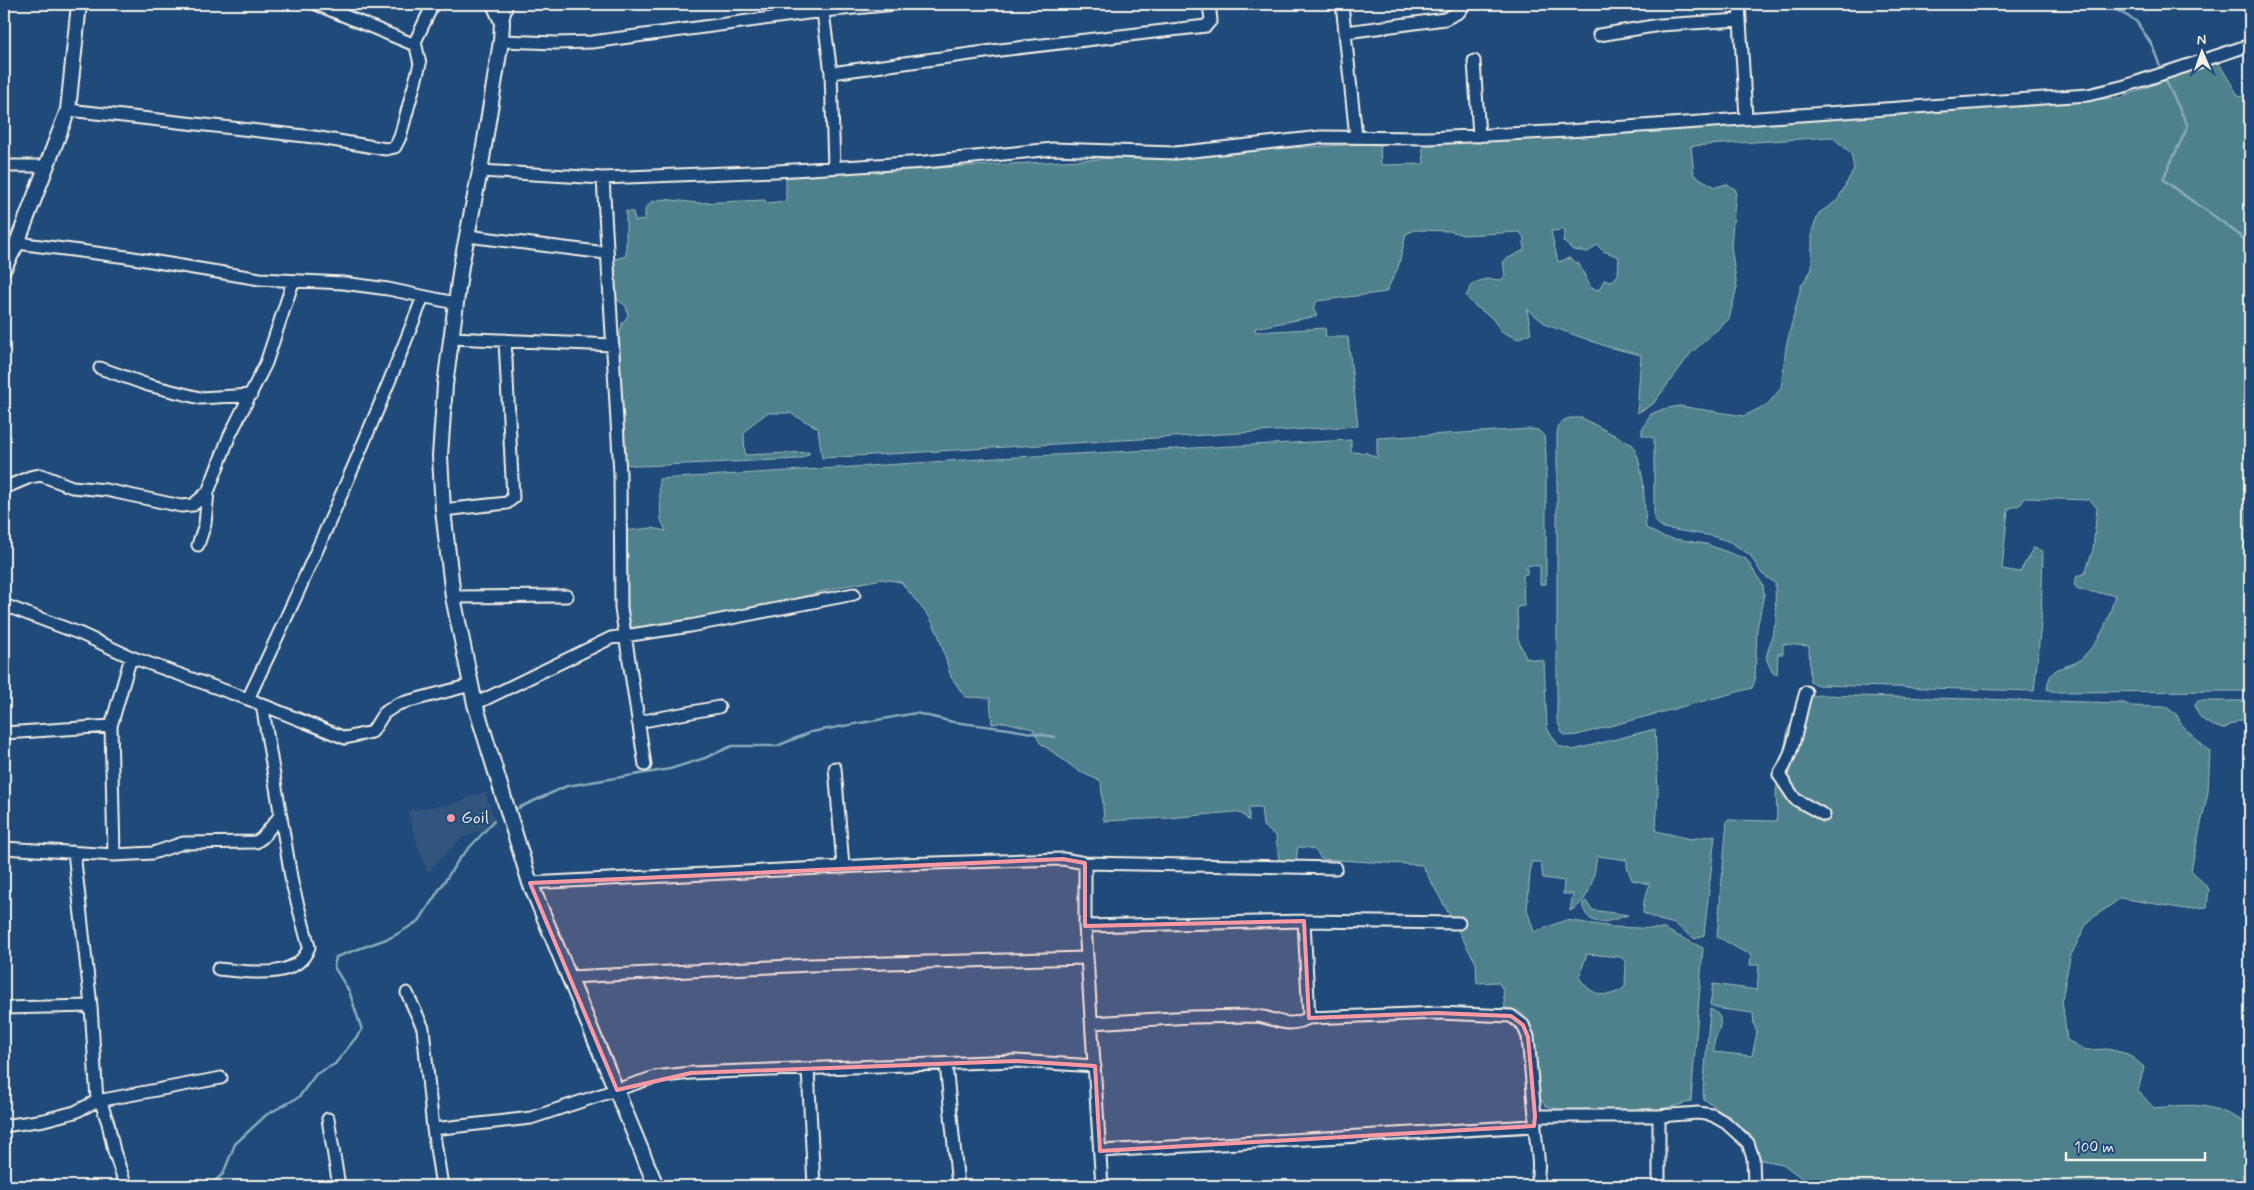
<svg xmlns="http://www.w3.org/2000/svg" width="2254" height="1190" font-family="Mynerve,sans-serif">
<rect width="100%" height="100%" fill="#1f4a7a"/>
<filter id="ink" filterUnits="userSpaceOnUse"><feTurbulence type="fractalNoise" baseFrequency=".02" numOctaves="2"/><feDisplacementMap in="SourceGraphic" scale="10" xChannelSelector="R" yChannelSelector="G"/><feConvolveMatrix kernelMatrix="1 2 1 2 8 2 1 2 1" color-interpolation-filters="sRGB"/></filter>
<g filter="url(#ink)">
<!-- built -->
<path fill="#33547d" d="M485 791 496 825 461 838 428 872 418 848 408 811 457 803Z"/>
<!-- green -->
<path fill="#4f818d" stroke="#a2b9ba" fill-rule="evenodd" d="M2217 60 2239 97 2250 93V691L2054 692 2047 689C2050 660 2070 672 2084 656 2103 636 2108 621 2115 595L2078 590 2074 584 2077 576 2085 573 2093 550 2097 508 2090 500 2025 498 2020 505 2008 509 2002 569 2020 572 2033 548 2043 551 2041 624 2034 691 1818 685 1810 682 1809 646 1783 644V654H1778L1777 675 1772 672 1766 658 1776 622 1775 583 1762 574 1750 555 1730 542 1713 536 1662 528 1654 519V438L1642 435V429L1651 414 1663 409 1679 406 1744 416 1768 404 1781 388 1786 347 1801 286 1812 269V231L1819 213 1837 201 1854 169 1851 153 1832 137 1691 146 1694 175 1715 187 1727 184 1736 190 1731 246 1737 287 1729 319 1691 353 1653 404 1637 413 1641 355 1608 347 1547 325 1527 309 1531 333 1518 339 1502 332 1492 318 1475 306 1466 296 1473 283 1486 279 1502 280 1505 275 1503 261 1524 250V238L1520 232 1463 235 1450 231 1415 230 1406 234 1398 268 1386 292 1317 301 1313 308 1317 316 1255 328 1256 332 1325 328 1326 337H1348L1358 426 822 458 818 428 790 413H767L751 425 744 434 745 455 809 452V454L800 459 640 466 626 464 620 450 615 359 622 324 628 315 626 306 614 297 611 260 626 256V211L633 212 635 221 645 220V209L651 202 663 199 697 203 765 200 766 203 786 201V176C984 166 1182 154 1380 143L1381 165 1424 164 1422 141 2120 98ZM1565 230 1563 241 1573 250 1588 252 1597 245 1603 251 1619 257 1618 275 1612 281 1604 280 1599 290 1591 288 1579 264 1569 258 1558 262 1551 231Z
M1571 418H1582L1633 445 1638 457 1643 480 1646 528 1663 537 1706 544 1746 559 1763 585 1764 594 1757 629 1755 680 1752 688 1577 735 1567 736 1562 733 1557 720V434C1558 425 1561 419 1571 418Z
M1530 429 1538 430 1544 436 1546 453V584H1540V566L1527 565V574L1523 575 1524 606 1517 607 1518 639 1526 658 1544 661 1547 728 1559 746 1573 750 1655 729 1658 791 1656 831 1691 839 1715 835 1704 935 1695 939 1675 924 1659 920 1643 913 1644 901 1650 884 1632 880 1627 867V860L1597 856C1594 876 1591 901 1570 911L1573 894H1563L1564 881 1543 878 1541 862H1531L1527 910 1534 932 1566 920 1613 927 1664 929 1703 948 1691 1101C1656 1116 1596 1110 1557 1110L1545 1105 1538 1096 1526 1020C1521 1010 1516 1009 1505 1008L1503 990 1498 982 1477 983 1476 963 1422 865 1321 859C1315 847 1311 848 1298 847L1296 861H1279L1276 836 1263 826 1261 807H1249V821L1242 814 1234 812 1169 818 1104 821 1101 781 1080 772 1040 743 1033 729 1005 722 992 724 990 698 965 697 951 677 939 636 930 618 901 582 882 579 840 587 745 611 639 630 626 625 622 531 652 528 666 531 661 520 659 479 996 458 1351 440V452L1367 453 1377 458V438ZM1587 954 1621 957 1626 962 1625 987C1607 1001 1590 995 1579 977Z
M1819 695 2124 703 2131 706 2166 707 2177 715 2183 727 2210 752 2208 792 2191 870 2209 889 2207 907 2185 909 2121 898 2088 921 2070 957 2062 999 2067 1040 2086 1050 2108 1049 2128 1054 2144 1067 2138 1091 2154 1108C2192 1104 2208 1102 2243 1121L2250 1141V1186H1812L1783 1164 1761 1160 1753 1141 1746 1131 1704 1099 1703 1091 1710 1009C1726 1015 1720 1028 1715 1039 1714 1043 1714 1048 1714 1052L1752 1056 1757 1032 1754 1025 1753 1013 1721 1009 1710 1005 1713 984 1757 990 1759 965H1750L1751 954C1739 951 1729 942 1717 937L1727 820 1777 821 1776 792 1788 729 1807 697Z
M2198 701H2250V720H2240L2223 729C2210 725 2197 720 2195 705Z
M1586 901 1592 910 1628 915C1614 919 1596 929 1586 914 1584 910 1582 908 1583 903Z"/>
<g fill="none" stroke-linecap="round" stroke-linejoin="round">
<!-- stream -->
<path stroke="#8aabbc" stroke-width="2.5" d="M2010 4 2061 6 2078 4
M2106 4 2136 21 2152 45 2162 72
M2164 77 2188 126 2163 179C2191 203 2224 219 2250 245
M516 809 567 786 670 769 705 758 732 746H777L811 732 916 713 953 722 1009 729 1055 737
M209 1186 223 1174 235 1144 266 1115 299 1097 316 1074 335 1064 362 1030 349 991 334 967 336 957 392 937 419 921 459 859 494 821"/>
<defs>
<path id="minor" d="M316 4 415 45
M1342 4 1356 137
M1739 4 1746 118
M822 5 831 73 834 167
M502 22 507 4
M1346 32 1445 19 1459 12 1465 4
M1599 35 1660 25 1740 20
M501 41 556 43 592 42 823 11 896 4
M1474 61 1479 136
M831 73 1000 50 1206 26 1211 20 1209 4
M68 110 314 137 386 149 395 147 400 137 420 64 415 42 433 4
M4 166H47
M480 171 603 178 777 171 925 162 1053 149 1175 153 1321 137 1429 138 1568 131 2088 95 2125 86 2250 45
M603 178 620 474 621 608 645 765
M467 236 606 253
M17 243 127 257 260 279 343 283 388 289 455 303
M451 338 613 345
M100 368 148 385 200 398 251 395
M4 488 30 477 41 475 72 487 106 490 181 506 193 505 208 492 229 437 266 363 293 282
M443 510 507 503 513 498 505 340
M198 545 205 524 208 492
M453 597 567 596
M4 605 81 634 131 657 248 699 345 738 372 732 384 713 398 704 471 685
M1806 692C1797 720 1796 751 1779 775L1795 799 1824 815
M248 699C311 567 370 433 423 297
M475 704 611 638 690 626 854 594
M638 722 719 707
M4 733 111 726
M835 768 843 866
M4 848 114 855 153 853 183 843 256 842 262 838 279 817
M74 852 91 1006 97 1101
M114 855 111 726 131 657
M1085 863V926L1102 1186
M530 883 899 864 1063 859 1085 863 1336 868
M1304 921 1309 1018
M1085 926 1304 921 1459 923
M218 969C246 971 297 982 309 947L292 883 262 704
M569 977 810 965 1087 958
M407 993 423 1028 433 1129 442 1186
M4 1008 91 1006
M1092 1023 1191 1017 1257 1016C1280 1019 1284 1029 1309 1018L1437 1013 1511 1016 1523 1025 1528 1037 1535 1116C1533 1141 1543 1159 1536 1186
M946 1064 958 1186
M808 1069 814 1186
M100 1100 108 1123 114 1151 126 1186
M1535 1116H1659L1698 1113 1712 1115 1726 1123 1748 1143 1753 1158 1754 1186
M1659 1116V1186
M328 1119 339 1186
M4 1126 44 1120 75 1112 97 1101 221 1078
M433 1129 531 1118 655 1077 691 1073 1016 1061 1095 1066
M1100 1151 1534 1126"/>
<path id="tertiary" d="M494 4 502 22 501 41 480 171 461 266 445 385 440 456 443 510 453 597 475 704 530 883 656 1186
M4 268 17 243 68 110 79 4"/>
</defs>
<!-- minor casing -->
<use href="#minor" stroke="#f4f1e8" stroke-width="15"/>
<!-- tertiary casing -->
<use href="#tertiary" stroke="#f4f1e8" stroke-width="18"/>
<!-- minor -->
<use href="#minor" stroke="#1f4a7a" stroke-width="11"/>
<!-- tertiary -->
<use href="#tertiary" stroke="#1f4a7a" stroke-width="14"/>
</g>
</g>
<!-- marked area -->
<path fill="#ff9aa2" fill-opacity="0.2" stroke="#ff9aa2" stroke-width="4" stroke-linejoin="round" d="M1063 859 1085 863V926L1304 921 1309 1018 1437 1013 1511 1016 1523 1025 1528 1037 1535 1116 1534 1126 1100 1151 1095 1066 1016 1061 691 1073 617 1090 530 883Z"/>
<!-- markers -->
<circle fill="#ff9aa2" stroke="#1f4a7a" stroke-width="2" cx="451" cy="818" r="5"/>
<g text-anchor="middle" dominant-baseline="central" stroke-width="4" stroke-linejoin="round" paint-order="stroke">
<!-- poi labels -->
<g font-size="18" fill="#f4f1e8" stroke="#1f4a7a" text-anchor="start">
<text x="461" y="818">Goil</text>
</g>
</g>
<!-- margin -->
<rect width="2254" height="1190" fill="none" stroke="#1f4a7a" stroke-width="20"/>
<rect x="10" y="10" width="2234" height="1170" fill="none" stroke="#f4f1e8" stroke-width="2" filter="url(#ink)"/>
<!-- north arrow -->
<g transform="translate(2202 52) rotate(358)" stroke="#1f4a7a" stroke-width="4" paint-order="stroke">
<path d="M0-4L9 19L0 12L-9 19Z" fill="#f4f1e8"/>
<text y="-8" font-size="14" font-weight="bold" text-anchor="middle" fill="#f4f1e8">N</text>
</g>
<!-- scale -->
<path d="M2066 1152v8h139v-8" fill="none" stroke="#f4f1e8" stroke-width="2.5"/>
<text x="2074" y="1152" font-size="15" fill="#f4f1e8" stroke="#1f4a7a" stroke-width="4" paint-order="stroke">100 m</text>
</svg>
